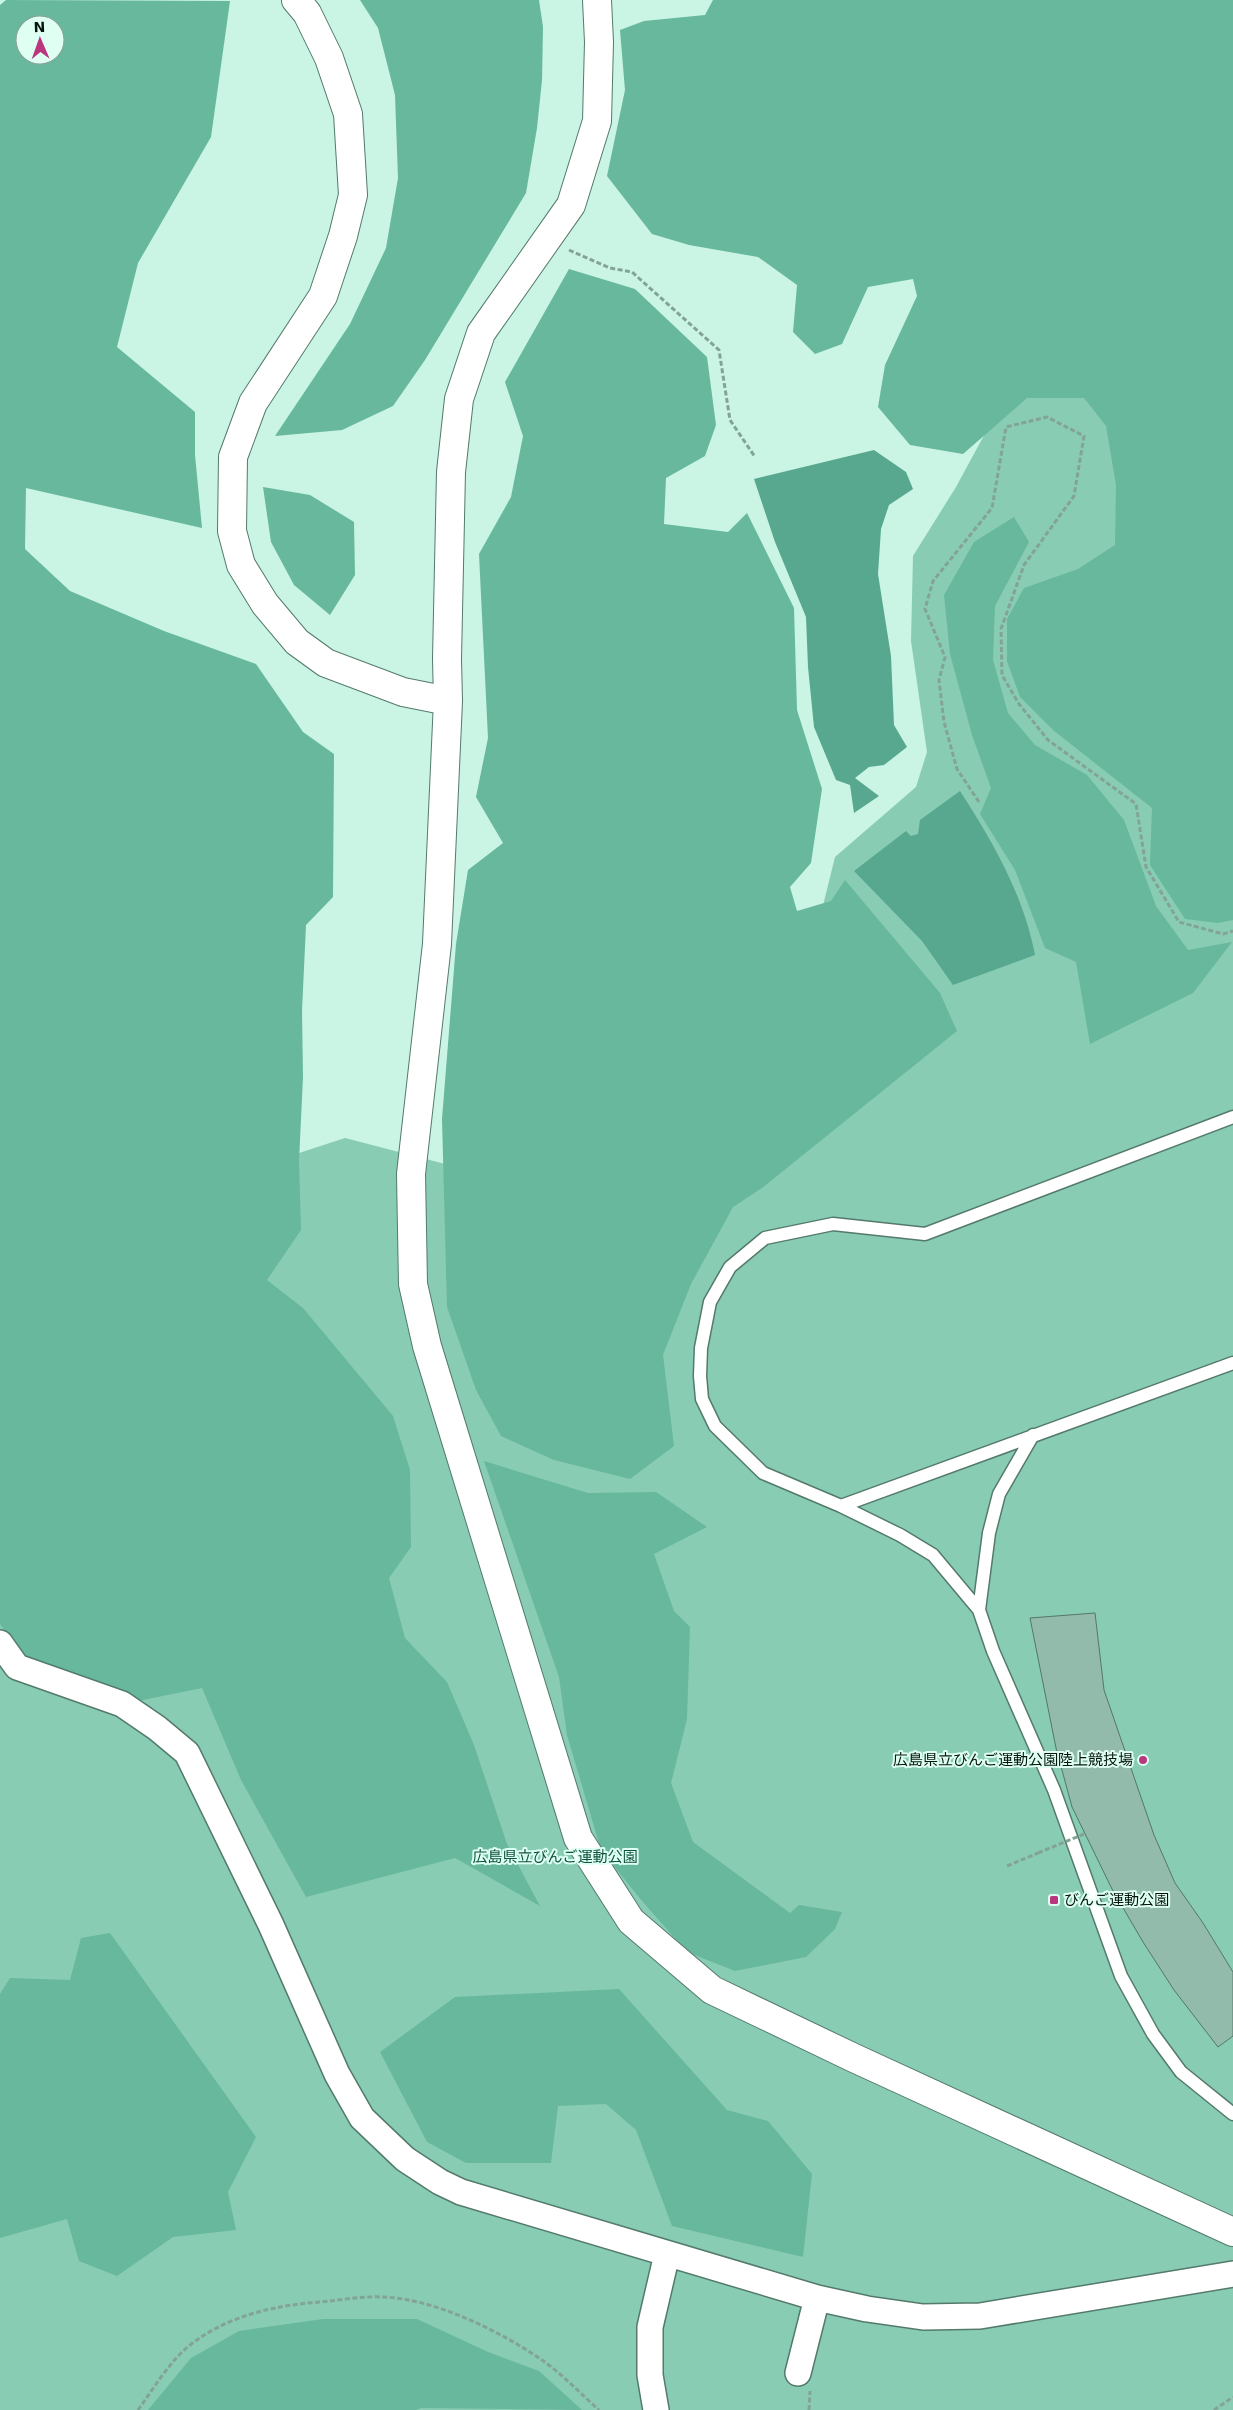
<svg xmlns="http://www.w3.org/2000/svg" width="1233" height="2410" font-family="'DejaVu Sans','Noto Sans JP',sans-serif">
<rect width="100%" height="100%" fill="#caf4e4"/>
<!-- green -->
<path fill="#88ccb4" d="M1019 371 1233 390V2410H0V1552L241 1172 345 1138 472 1171 813 946 835 857 916 787 927 752 911 641 913 556 956 487Z"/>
<!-- forest -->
<path fill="#67b89d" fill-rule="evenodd" d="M6 0 230 1 211 137 138 263 117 347 195 412V455L202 528 26 488 25 549 70 591 164 631 256 664 303 732 334 754 333 897 306 925 302 1011 303 1077 299 1161 301 1230 267 1280 303 1308 393 1416 410 1470 411 1547 389 1578 405 1638 447 1682 474 1745 507 1844 540 1906 455 1858 306 1897 241 1780 202 1688 133 1702 24 1658 0 1624V5ZM25 25H55V55H25Z
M360 0H539L543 27 542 80 537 128 526 193 425 360 393 406 342 430 275 436 350 324 386 248 398 178 395 95 378 28Z
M713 0H1233V920L1218 923 1185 919 1150 865 1152 808 1053 730 1020 697 1007 661V619L1024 588 1078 569 1115 545 1116 485 1106 426 1084 398H1027L963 454 910 445 878 407 885 365 917 296 913 279 868 287 842 344 815 354 793 332 797 285 758 257 689 245 652 234 607 176 625 90 620 30 644 21 705 15Z
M569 269 635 289 707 357 716 425 705 456 666 478 664 524 728 532 747 513 794 608 797 710 822 789 811 863 790 887 797 911 831 901 845 880 940 993 957 1031 762 1188 733 1207 691 1284 663 1355 674 1446 630 1479 554 1460 501 1436 476 1390 447 1307 442 1119 456 944 468 870 503 843 476 797 488 738 479 554 511 497 523 436 505 382Z
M263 487 310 495 354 522 355 575 330 615 294 585 271 542Z
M1014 517 1029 542 995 606 993 660 1008 713 1035 745 1087 775 1124 820 1156 906 1188 950 1232 942 1193 993 1090 1044 1076 962 1045 948 1015 870 980 814 991 788 972 735 950 654 944 595 974 542Z
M484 1461 588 1493 656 1492 707 1527 654 1554 674 1611 690 1627 687 1719 671 1783 693 1842 790 1913 799 1905 842 1912 835 1929 806 1957 735 1971 687 1952 642 1901 601 1850 567 1735 559 1677Z
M110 1933 256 2137 228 2192 236 2230 173 2237 117 2276 79 2261 67 2219 0 2238V1994L10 1978 70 1980 81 1938Z
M619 1989 727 2110 768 2121 812 2174 803 2257 672 2226 636 2130 606 2104 558 2106 551 2163H466L427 2142 380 2052 455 1997Z
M323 2319H417L488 2352 539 2371 582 2410 421 2408 416 2410H148L191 2358 239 2331Z"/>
<!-- water -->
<path fill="#57a88e" d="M874 450 906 472 913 489 889 505 881 529 878 574 891 656 894 725 907 747 884 765 869 767 855 778 879 796 854 813 850 785 836 780 814 727 808 667 806 617 775 542 754 479Z
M960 791C993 842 1024 896 1035 955L953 985 922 941 854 871 906 831 911 836 918 834 920 820Z"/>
<!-- building -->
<path fill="#93bbac" stroke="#52786b" d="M1095 1613 1104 1690 1154 1835 1175 1883 1203 1923 1233 1972V2036L1218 2047 1174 1990 1143 1942 1112 1889 1072 1807 1056 1748 1030 1618Z"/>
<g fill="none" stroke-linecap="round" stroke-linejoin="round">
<defs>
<path id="service" d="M1233 1117 925 1234 833 1224 765 1238 730 1267 710 1302 701 1348 700 1376 702 1399 715 1426 763 1473 841 1506 900 1535 933 1555 979 1610 993 1651 1054 1790 1121 1976 1153 2034 1181 2072 1233 2114
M841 1506 1233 1363
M979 1610 989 1533 999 1494 1033 1435"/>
<path id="minor" d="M0 1643 17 1667 122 1704 157 1728 187 1753 271 1925 337 2074 362 2118 405 2159 440 2182 461 2192 817 2298 867 2309 923 2317 980 2316 1233 2274
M798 2373 817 2298
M656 2410 650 2375V2327L667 2254"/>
<path id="tertiary" d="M296 0 307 13 329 58 348 114 353 195 343 236 323 296 253 403 233 457 232 531 241 565 265 604 297 642 326 663 403 692 448 701
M597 0 599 42 597 121 571 205 481 333 459 399 451 472 447 659 448 701 437 944 411 1174 413 1284 427 1346 578 1838 631 1921 712 1990 854 2058 1233 2232"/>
</defs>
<!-- service casing -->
<use href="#service" stroke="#547a6c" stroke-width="15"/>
<!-- minor casing -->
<use href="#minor" stroke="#547a6c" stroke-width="28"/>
<!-- tertiary casing -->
<use href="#tertiary" stroke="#547a6c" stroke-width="30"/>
<!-- path -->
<path stroke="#83a397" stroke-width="3" stroke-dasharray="5 2.5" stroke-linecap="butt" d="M569 250 610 268 632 272 719 350 730 420 755 457
M979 802 957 769 944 722 939 680 945 657 925 609 933 581 992 508 1006 427 1047 417 1084 436 1074 496 1024 565 1001 629 1002 675 1019 704 1048 740 1136 804 1146 867 1179 922 1223 934 1233 931
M1007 1866 1038 1853
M138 2410C154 2388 169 2362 190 2345 227 2316 275 2305 321 2302 341 2300 362 2296 382 2297 433 2298 500 2331 542 2360 562 2374 581 2394 599 2410
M809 2410 810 2391
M1214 2410 1233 2397"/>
<!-- service -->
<use href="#service" stroke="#fff" stroke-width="12"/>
<!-- minor -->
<use href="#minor" stroke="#fff" stroke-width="25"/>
<!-- tertiary -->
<use href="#tertiary" stroke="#fff" stroke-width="28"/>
<!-- path-bridge -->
<path stroke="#83a397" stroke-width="3" stroke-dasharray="5 2.5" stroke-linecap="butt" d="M1038 1853 1084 1834"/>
</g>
<!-- markers -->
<g fill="#ba3780" stroke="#defff2" stroke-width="2">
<circle cx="1143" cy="1760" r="5"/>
<rect x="1049" y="1895" width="10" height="10" rx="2.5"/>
</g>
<g text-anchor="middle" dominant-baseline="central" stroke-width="4" stroke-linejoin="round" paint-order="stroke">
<!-- poi labels -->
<g font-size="15" fill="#061510" stroke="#defff2" text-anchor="end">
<text x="1133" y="1760">広島県立びんご運動公園陸上競技場</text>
<text x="1064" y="1900" text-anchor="start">びんご運動公園</text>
</g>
<!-- park labels -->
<g font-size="15" fill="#0e5240" stroke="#defff2">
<text x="555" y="1857">広島県立びんご運動公園</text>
</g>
</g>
<!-- north arrow -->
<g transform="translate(40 40) rotate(358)"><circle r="24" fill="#defff2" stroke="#88a198"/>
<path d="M0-4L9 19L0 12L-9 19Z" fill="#ba3780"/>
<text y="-8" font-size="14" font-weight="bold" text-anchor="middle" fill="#061510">N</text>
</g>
</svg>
